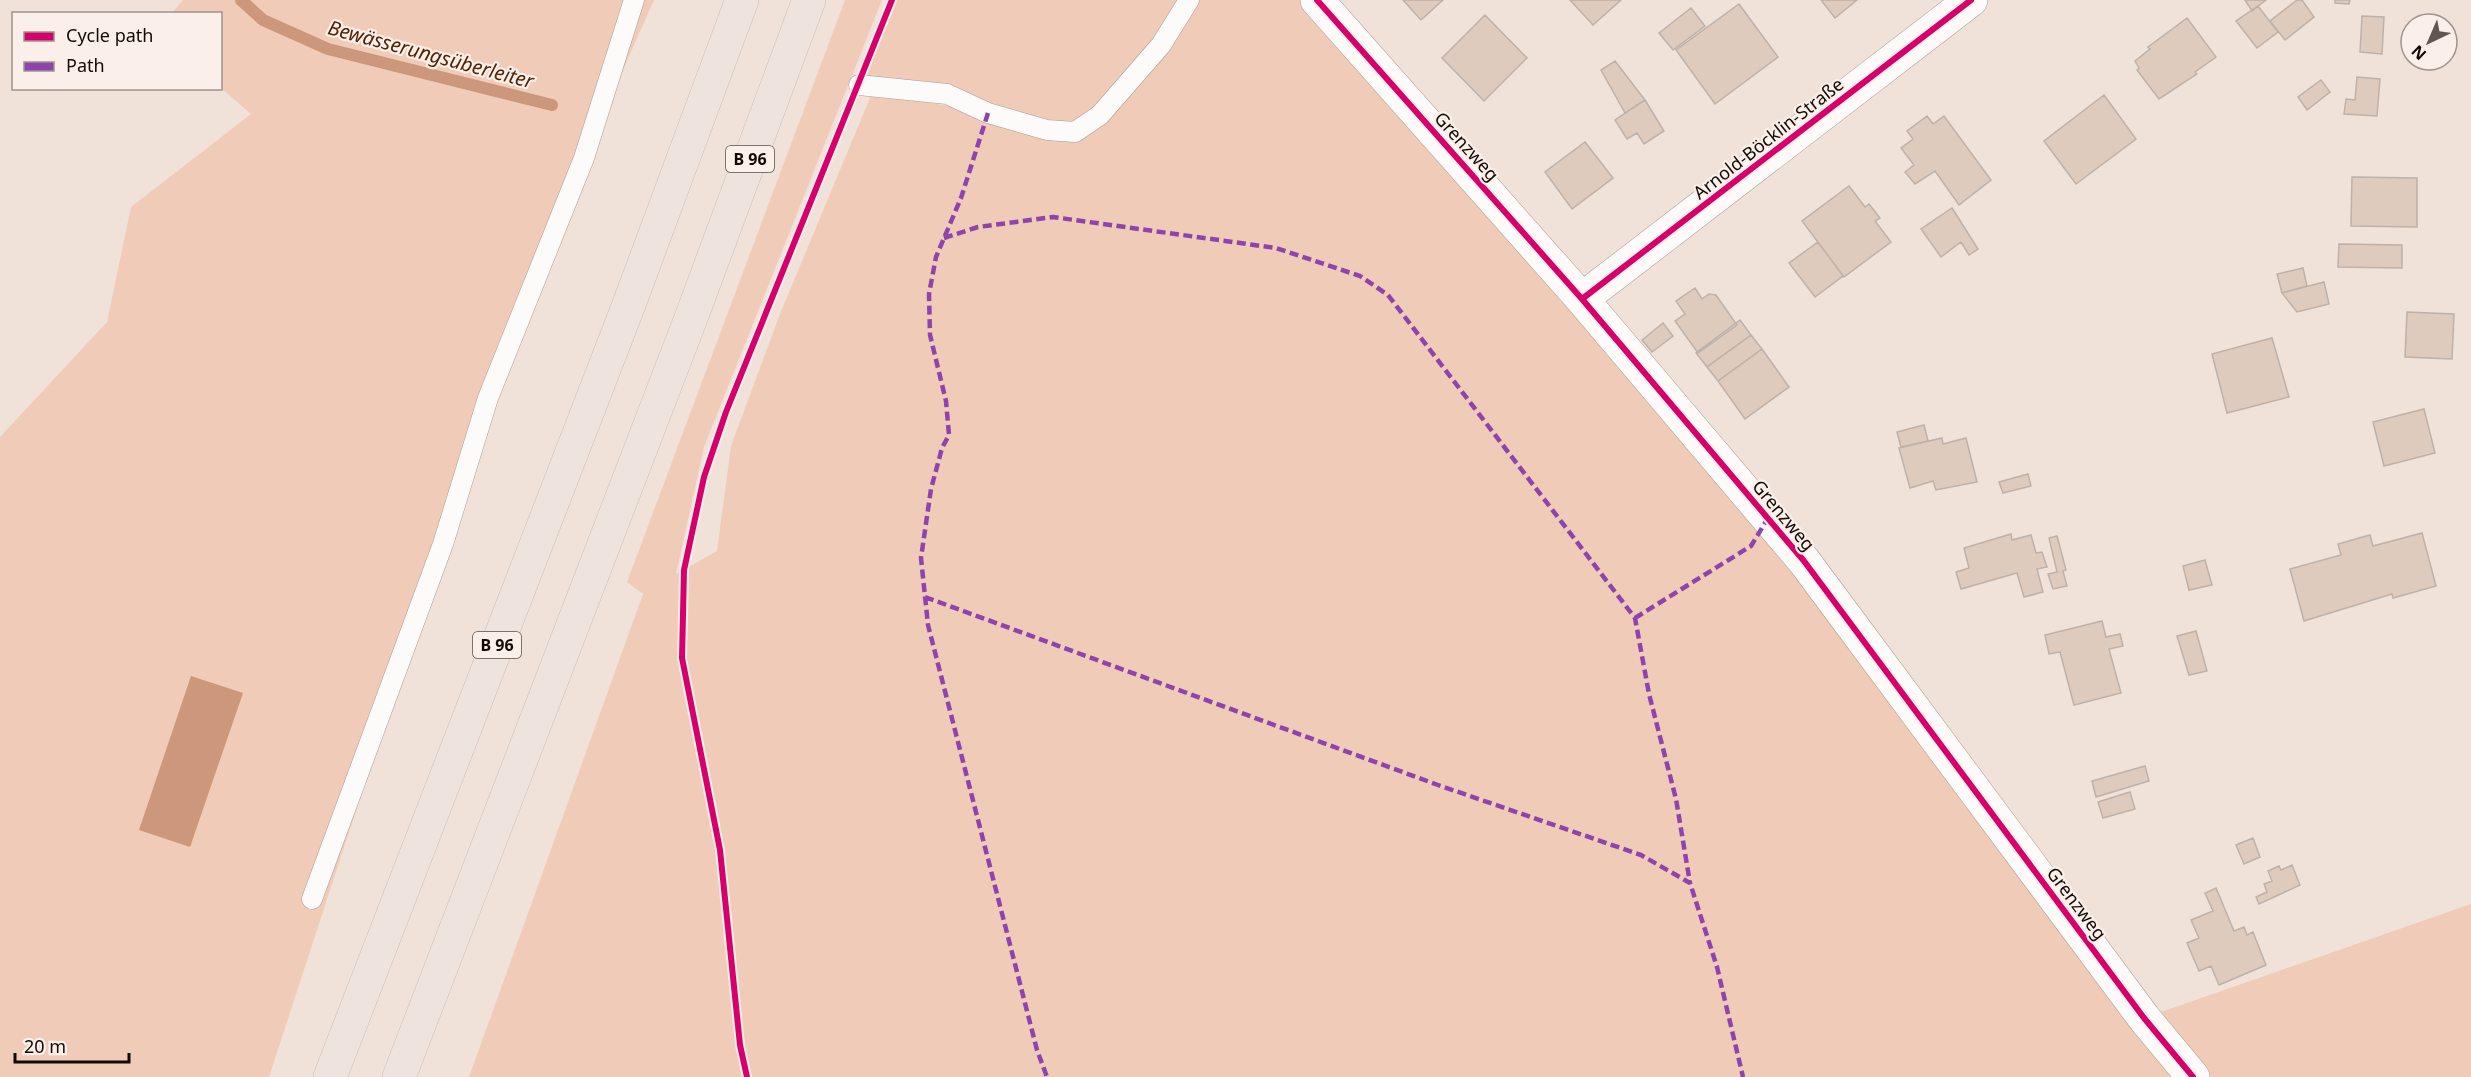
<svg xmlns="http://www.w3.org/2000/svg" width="2471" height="1077" font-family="'Noto Sans',sans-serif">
<rect width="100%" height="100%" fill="#f1e2d9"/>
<!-- green -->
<path fill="#efcbb8" d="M183 0H654L584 158 443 544 269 1077H0V437L107 322 131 207 251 114 221 88 220 14 172 13Z
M845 0H882L704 447 676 574 717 551 731 446 780 314 872 93 984 112 859 85 897 0H1317L1582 299 2144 1018 2471 904V1077H469L643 594 627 582Z"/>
<!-- water -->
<path fill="#cc977a" d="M191 676 243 693 190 847 139 830Z"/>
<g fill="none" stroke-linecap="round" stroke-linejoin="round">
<!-- stream -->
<path stroke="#cc977a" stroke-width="12" d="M241 0 263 20 328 49 552 105"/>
</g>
<!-- building -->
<path fill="#dfcabe" stroke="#bdb1aa" stroke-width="1.5" d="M1403 0H1443L1421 20Z
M1570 0H1621L1593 25Z
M1821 0H1857L1835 18Z
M2245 0H2266L2252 11Z
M2297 0H2302L2314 17 2285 40 2270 21Z
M2335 0H2350L2349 4 2335 3Z
M1739 4 1778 57 1715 104 1676 50Z
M2258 6 2278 32 2257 48 2236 21Z
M1691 8 1705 26 1673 50 1659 33Z
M1485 15 1527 58 1484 101 1442 58Z
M2362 16 2384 17 2382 54 2360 52Z
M2187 18 2216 57 2195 72 2197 74 2159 99 2137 70 2139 68 2135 61 2150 49 2148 47Z
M1615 61 1645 100 1625 113 1601 70Z
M2357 77 2380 79 2377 116 2344 114 2346 99 2355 100Z
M2321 80 2330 92 2307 110 2298 97Z
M2104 95 2136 139 2076 184 2044 141Z
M1645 100 1664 131 1644 144 1637 133 1627 139 1615 120Z
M1927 116 1933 124 1944 116 1991 180 1959 205 1935 171 1915 184 1905 172 1914 165 1901 148 1913 139 1907 131Z
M1585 142 1613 178 1572 209 1545 172Z
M2352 177 2417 178V227L2351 226Z
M1849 186 1865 207 1869 204 1880 218 1875 221 1891 242 1844 277 1802 221Z
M1952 208 1978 249 1969 255 1961 242 1941 257 1921 229Z
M1818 242 1843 276 1815 297 1789 263Z
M2339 244 2402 245V268L2338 267Z
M2303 268 2307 286 2282 293 2277 274Z
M2324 282 2329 304 2297 312 2282 293Z
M1695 288 1702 299 1709 294 1716 295 1737 325 1698 353 1675 321 1685 314 1676 301Z
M2407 312 2454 314 2452 359 2405 357Z
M1740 320 1751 335 1707 367 1696 353Z
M1663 323 1673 336 1652 352 1642 340Z
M1751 335 1762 349 1718 381 1707 367Z
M2272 338 2289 397 2227 413 2212 354Z
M1762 349 1789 387 1745 419 1718 381Z
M2424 409 2435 453 2384 466 2373 422Z
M1924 425 1928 441 1901 447 1897 432Z
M1942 438 1943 444 1966 438 1977 482 1936 490 1933 481 1910 488 1899 448Z
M2028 474 2031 486 2003 493 1999 482Z
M2422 533 2436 586 2393 598 2392 594 2304 621 2290 569 2341 555 2338 544 2370 535 2373 546Z
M2011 534 2012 540 2031 535 2036 553 2042 552 2047 567 2037 569 2043 592 2024 597 2017 573 1961 589 1956 572 1969 568 1964 548Z
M2057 536 2066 570 2063 571 2067 586 2053 589 2048 574 2057 572 2049 538Z
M2205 560 2212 585 2189 590 2183 566Z
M2102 621 2106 637 2120 634 2123 646 2109 649 2121 693 2074 705 2060 652 2049 654 2045 635Z
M2196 631 2207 671 2189 675 2177 636Z
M2145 766 2149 781 2096 797 2092 781Z
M2130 792 2135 809 2103 818 2098 802Z
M2253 838 2260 857 2244 864 2236 845Z
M2292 865 2300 885 2259 904 2256 897 2267 892 2264 884 2272 881 2268 871 2279 866 2281 870Z
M2216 888 2234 931 2244 927 2247 935 2253 932 2266 965 2219 985 2211 966 2199 971 2187 943 2199 938 2191 920 2213 911 2205 893Z"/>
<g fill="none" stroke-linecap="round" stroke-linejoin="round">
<defs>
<path id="lane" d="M859 85 947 94 988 113 1047 130 1075 132 1100 115 1161 45 1189 0
M312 899 443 544 488 398 584 158 634 0"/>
<path id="street" d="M1317 0 1582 299 1804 561 2144 1018 2193 1077
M1582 299 1971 0"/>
<path id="highway" d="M330 1077 628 307 742 0
M399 1077 691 318 809 0"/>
</defs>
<!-- lane casing -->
<use href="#lane" stroke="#a99d96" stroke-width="21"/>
<!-- street casing -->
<use href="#street" stroke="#a99d96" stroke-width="34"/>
<!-- highway casing -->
<use href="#highway" stroke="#c6bfbb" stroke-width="34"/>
<!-- lane -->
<use href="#lane" stroke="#fdfbf9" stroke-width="20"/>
<!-- street -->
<use href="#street" stroke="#fdfbf9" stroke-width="33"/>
<!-- highway -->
<use href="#highway" stroke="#efe4dd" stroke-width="33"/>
<!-- quiet -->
<path stroke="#8e44ad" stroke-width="4.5" stroke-dasharray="9 4.5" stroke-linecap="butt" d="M988 113 961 198 936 257 929 294 930 335 946 401 949 435 942 448 931 489 921 558 928 625 1037 1050 1047 1077
M944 238 978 227 1053 217 1276 248 1360 276 1388 295 1635 618 1649 694 1676 799 1690 883
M925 597 1438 785 1641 855 1690 883 1717 967 1743 1077
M1635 618 1751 546 1768 518"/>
<defs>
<path id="cycleway" d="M1317 0 1582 299 1804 561 2144 1018 2193 1077
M1582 299 1971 0
M747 1077 740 1045 720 850 682 658 684 570 704 477 726 412 892 0"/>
</defs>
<!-- cycleway casing -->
<use href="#cycleway" stroke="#fbefe9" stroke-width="10"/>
<!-- cycleway -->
<use href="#cycleway" stroke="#d6006c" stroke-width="6"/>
</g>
<g text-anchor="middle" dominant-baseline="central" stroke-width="4.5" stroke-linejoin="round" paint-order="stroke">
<!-- shield labels -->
<g fill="#fbefe9" stroke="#594f4a" stroke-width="1.5">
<rect x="726" y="146" width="48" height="26" rx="4.5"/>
<rect x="473" y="632" width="48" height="26" rx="4.5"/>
</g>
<g font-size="16" font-weight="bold" fill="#130a06">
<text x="750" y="159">B 96</text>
<text x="497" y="645">B 96</text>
</g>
<!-- street labels -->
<g font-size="18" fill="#130a06" stroke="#fbefe9">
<text transform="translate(1768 138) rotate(-38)">Arnold-Böcklin-Straße</text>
<text transform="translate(1467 146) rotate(48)">Grenzweg</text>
<text transform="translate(1784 515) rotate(50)">Grenzweg</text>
<text transform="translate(2077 903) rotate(53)">Grenzweg</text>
</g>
<!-- water labels -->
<g font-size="20" font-style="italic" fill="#512305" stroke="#fbefe9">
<text transform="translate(431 54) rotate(15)">Bewässerungsüberleiter</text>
</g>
</g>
<!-- legend -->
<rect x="12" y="12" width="210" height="78" fill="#fbefe9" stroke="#9e938e" stroke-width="1.5"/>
<rect x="24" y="32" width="30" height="9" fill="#d6006c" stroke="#9e938e" stroke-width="1.5"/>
<text x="66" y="42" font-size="18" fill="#130a06">Cycle path</text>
<rect x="24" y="62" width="30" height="9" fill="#8e44ad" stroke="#9e938e" stroke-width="1.5"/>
<text x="66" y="72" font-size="18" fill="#130a06">Path</text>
<!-- north arrow -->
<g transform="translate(2429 42) rotate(224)"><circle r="28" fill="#fbefe9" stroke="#9e938e" stroke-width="1.5"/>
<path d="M0-4.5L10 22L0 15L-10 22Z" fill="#615650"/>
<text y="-9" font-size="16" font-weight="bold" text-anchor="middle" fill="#130a06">N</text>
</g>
<!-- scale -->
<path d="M15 1053v9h114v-9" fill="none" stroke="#130a06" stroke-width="3"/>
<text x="24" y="1053" font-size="18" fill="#130a06" stroke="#fbefe9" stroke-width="4.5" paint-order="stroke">20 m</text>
</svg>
